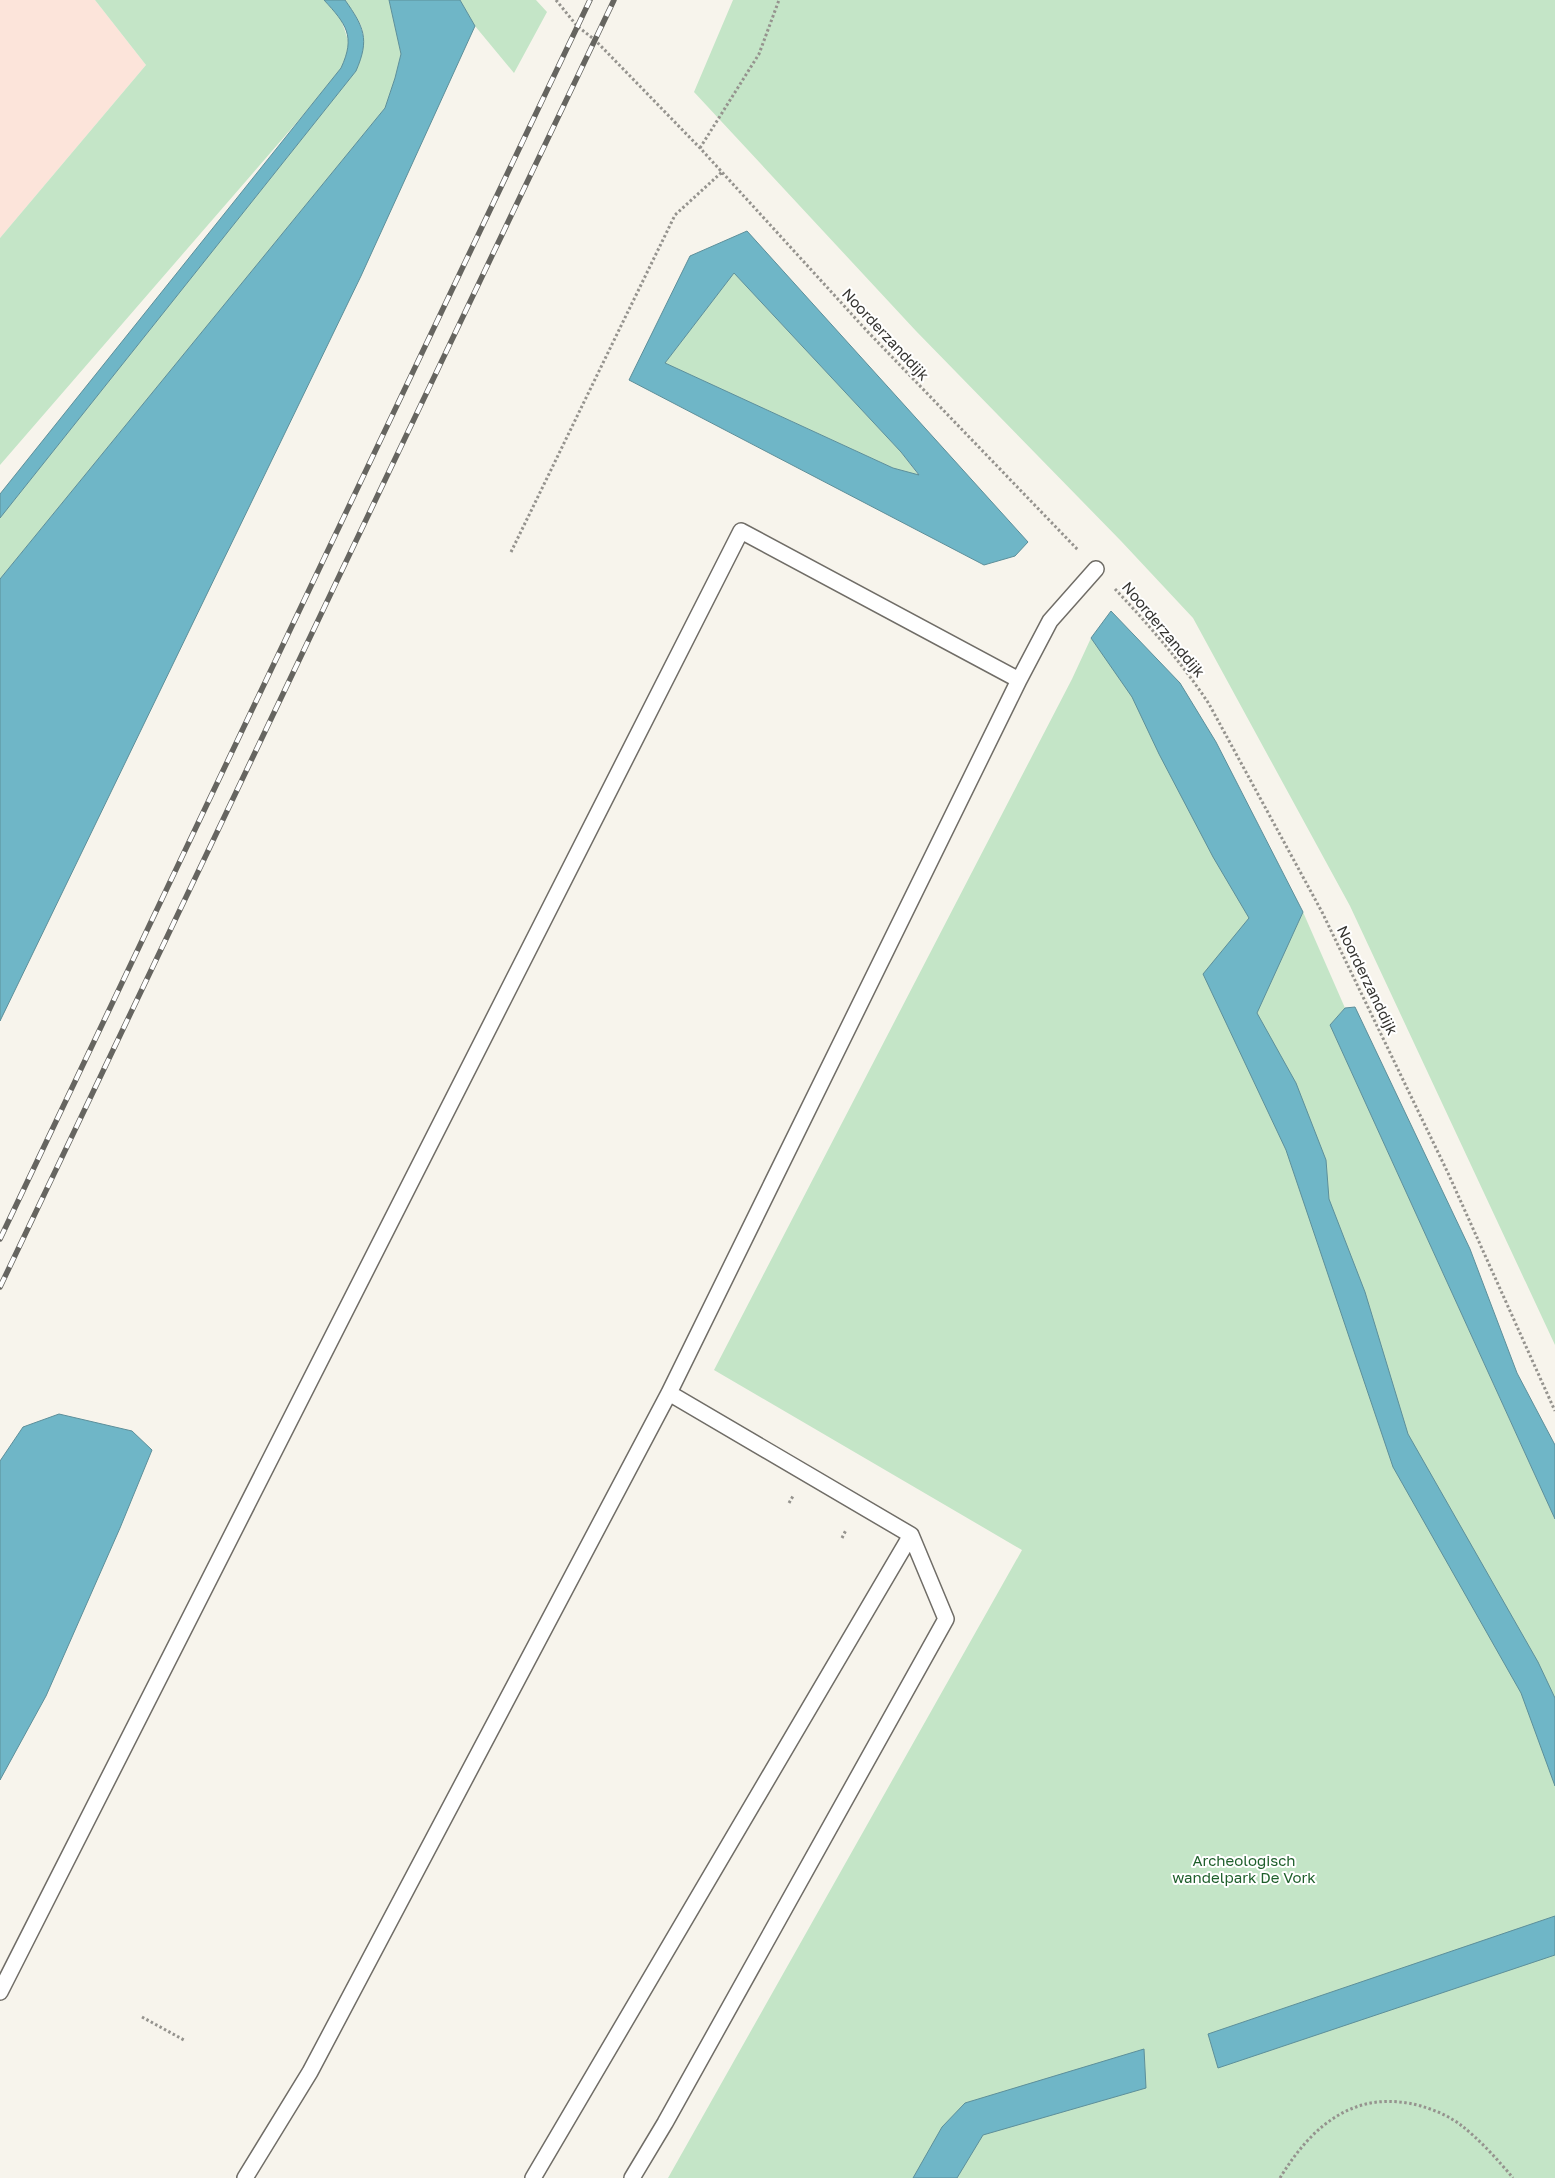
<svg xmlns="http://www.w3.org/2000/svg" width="1555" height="2178" font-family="'Golos Text',sans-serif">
<rect width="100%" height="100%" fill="#f7f4ec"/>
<!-- industrial -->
<path fill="#fce4da" d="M0 0H95L146 65 0 238Z"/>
<!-- green -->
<path fill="#c4e5c7" d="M95 0H324L341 19 350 46 341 68 304 114 0 465V238L146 65Z
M345 0H389L401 54 395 78 385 108 0 579V518L356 71C367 32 368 33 345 0Z
M460 0H536L547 12 514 73 475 26Z
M733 0H1555V1345L1350 906 1193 618 1121 541 916 331 694 92Z
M734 273 901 452 919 476 893 468 665 363Z
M1091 638 1122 681 1131 664 1285 950 1303 912 1345 1008 1330 1025 1555 1519V2178H668L1022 1550 714 1370 1072 679Z"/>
<!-- water -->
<path fill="#6fb6c7" stroke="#5d8f9a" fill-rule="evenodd" d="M324 0H345C364 27 370 39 356 71L0 518V494L341 68C356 36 346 24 324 0Z
M389 0H460L475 26 361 276 0 1021V579L385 108 395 78 401 54Z
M747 231 1028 542 1015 556 984 565 629 380 690 256ZM734 273 901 452 919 475 893 468 665 363Z
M1111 611 1180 683 1216 742 1303 912 1257 1013 1296 1083 1326 1160 1329 1199 1365 1292 1408 1434 1538 1662 1555 1698V1786L1521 1693 1393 1467 1286 1150 1203 974 1249 918 1213 857 1159 754 1132 697 1091 638Z
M1355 1007 1470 1249 1517 1373 1555 1445V1519L1330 1025 1345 1008Z
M59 1414 132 1431 152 1450 120 1528 46 1696 0 1780V1461L23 1427Z
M1555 1916V1955L1218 2068 1208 2034Z
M1144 2049 1146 2088 983 2135 957 2178H913L942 2127 965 2103Z"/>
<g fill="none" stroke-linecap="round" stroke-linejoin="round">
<defs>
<path id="lane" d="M0 1992 741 531 1019 680
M245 2178 310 2072 669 1393 1019 680 1050 621 1096 569
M533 2178 911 1535
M632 2178 665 2123 946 1619 911 1535 669 1393"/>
</defs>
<!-- lane casing -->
<use href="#lane" stroke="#706d67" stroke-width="18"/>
<!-- path -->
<path stroke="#95938e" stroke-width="3" stroke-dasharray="2.5 2.5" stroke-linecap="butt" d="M556 0 577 26 595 40 700 148 867 331 1078 550
M700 148 759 54 779 0
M511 552 675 215 722 172
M1115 589C1149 625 1182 663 1209 704L1322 912 1448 1173 1555 1411
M789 1503 793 1496
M842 1538 846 1530
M142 2017 184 2040
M1280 2178C1312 2125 1356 2088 1421 2106 1435 2110 1451 2117 1462 2126 1479 2139 1499 2161 1513 2178"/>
<!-- lane -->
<use href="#lane" stroke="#fff" stroke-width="15"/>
<defs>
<path id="rail" d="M0 1239 590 0
M0 1287 614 0"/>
</defs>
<!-- rail casing -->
<use href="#rail" stroke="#666560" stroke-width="5.5"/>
<!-- rail -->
<use href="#rail" stroke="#fff" stroke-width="4" stroke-dasharray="11" stroke-linecap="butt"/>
</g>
<g text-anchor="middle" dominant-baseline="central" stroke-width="4" stroke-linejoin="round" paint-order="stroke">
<!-- street labels -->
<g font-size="15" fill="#343330" stroke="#fff">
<text transform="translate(886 334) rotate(47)">Noorderzanddijk</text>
<text transform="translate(1164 629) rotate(50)">Noorderzanddijk</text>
<text transform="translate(1368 980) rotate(64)">Noorderzanddijk</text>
</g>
<!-- park labels -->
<g font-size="15" fill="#1e5f2b" stroke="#fff">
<text x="1244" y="1860">Archeologisch<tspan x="1244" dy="17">wandelpark De Vork</tspan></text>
</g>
</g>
</svg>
